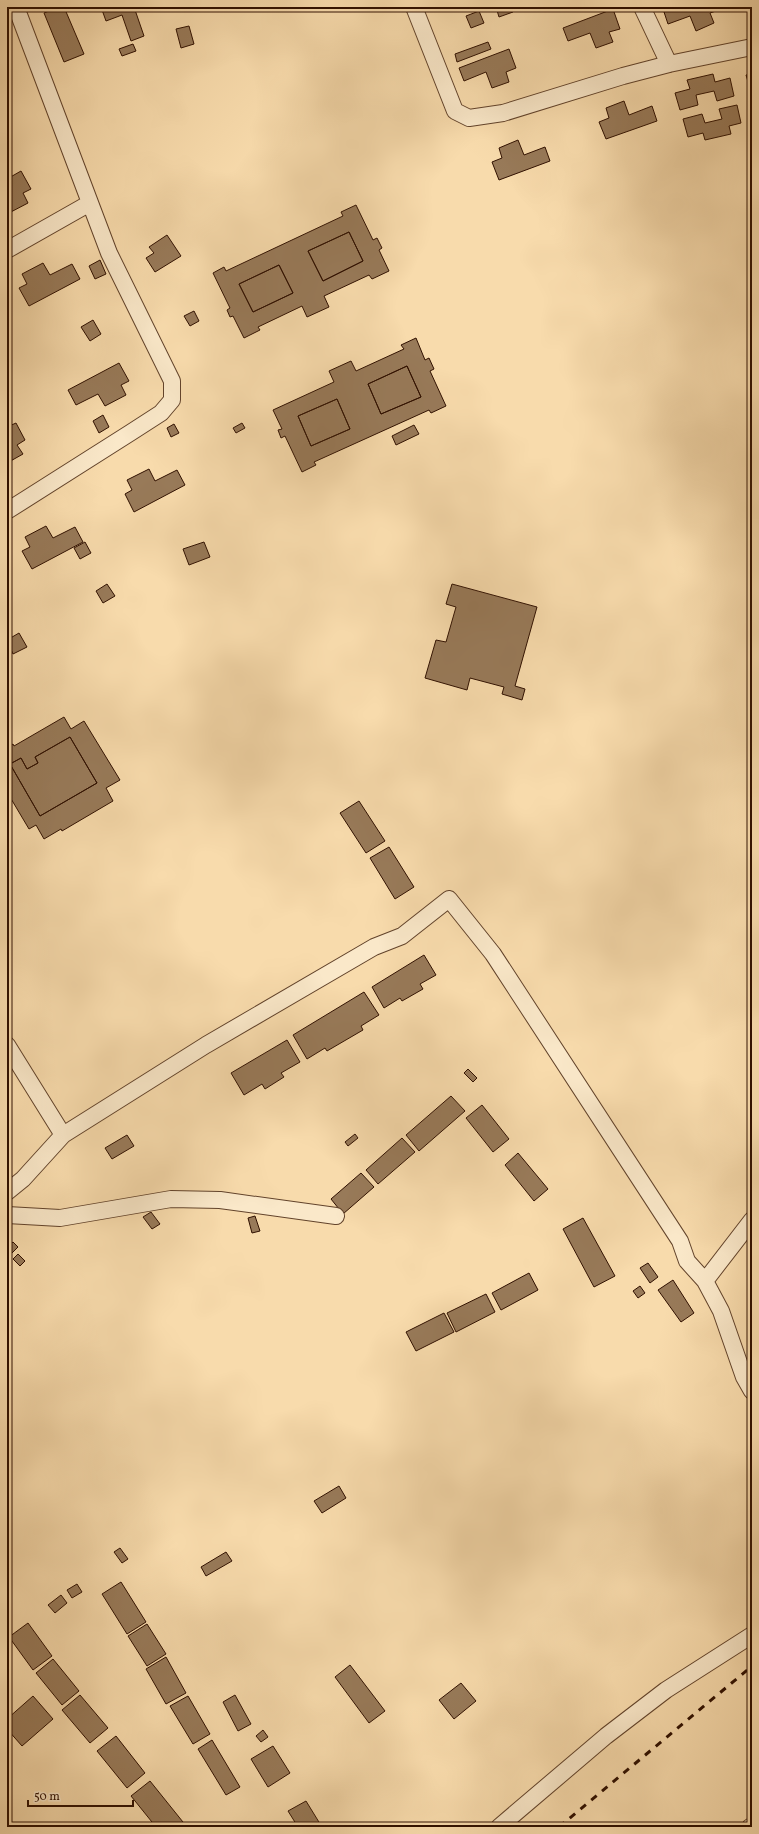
<svg xmlns="http://www.w3.org/2000/svg" width="759" height="1834" font-family="Vollkorn,serif">
<rect width="100%" height="100%" fill="#f8dbac"/>
<filter id="stains"><feTurbulence type="fractalNoise" baseFrequency=".005" numOctaves="4"/><feColorMatrix values="0 0 0 0 .2 0 0 0 0 .09 0 0 0 0 .02 0 0 0 .5 -.17"/></filter>
<radialGradient id="worn" r=".72"><stop offset=".6" stop-color="#630" stop-opacity="0"/><stop offset="1" stop-color="#630" stop-opacity=".3"/></radialGradient>
<!-- building -->
<path fill="#987a59" stroke="#301000" fill-rule="evenodd" d="M59 7H64L84 54 64 62 44 13Z
M101 7H134L144 36 131 41 122 15 106 21Z
M496 7H511L513 12 499 17Z
M676 7H721L722 9 710 13 714 23 696 31 690 16 668 24 664 12Z
M613 9 620 29 609 32 613 42 596 48 590 33 568 41 563 28Z
M479 11 484 23 471 28 466 16Z
M189 26 194 44 181 48 176 29Z
M488 42 491 49 457 62 455 54Z
M133 44 136 51 122 56 119 49Z
M509 49 516 68 506 72 509 82 492 88 486 72 464 81 459 68Z
M713 74 715 82 730 78 734 96 717 101 714 91 696 95 698 105 680 110 675 93 690 89 687 80Z
M752 74V91L751 92 746 75Z
M624 101 629 115 652 106 657 121 606 139 599 122 609 118 606 108Z
M737 105 741 123 729 126 731 134 705 140 703 133 688 137 683 119 702 114 705 123 722 119 719 109Z
M518 140 524 155 545 147 550 161 499 180 492 162 502 158 499 148Z
M21 171 31 189 23 193 28 203 7 214V179Z
M356 205 373 240 377 238 382 248 379 250 389 271 372 279 369 275 324 296 329 307 307 317 302 306 258 327 260 330 244 338 233 316 230 317 227 310 230 308 213 273 224 267 226 271 343 216 341 212ZM349 232 363 261 323 281 308 251ZM279 265 293 293 253 312 239 284Z
M349 232 363 261 323 281 308 251Z
M167 235 181 256 155 272 146 258 154 253 149 247Z
M100 260 106 274 95 279 89 266Z
M43 263 50 275 72 264 80 279 29 306 19 288 27 284 22 274Z
M279 265 293 293 253 312 239 284Z
M194 311 199 321 190 326 184 316Z
M93 320 101 334 90 341 81 327Z
M416 338 425 360 429 358 434 369 430 371 446 406 431 413 429 410 314 462 316 465 302 472 285 436 281 438 278 430 282 429 273 410 334 382 329 371 351 361 356 371 404 349 401 345ZM407 366 421 397 381 414 368 384ZM337 399 350 429 311 446 298 416Z
M119 363 129 381 121 385 126 395 105 406 98 394 76 405 68 390Z
M407 366 421 397 381 414 368 384Z
M337 399 350 429 311 446 298 416Z
M103 415 109 427 99 433 93 421Z
M16 423 25 440 17 445 23 454 7 463V427Z
M242 423 245 428 236 433 233 428Z
M174 424 179 433 171 437 167 428Z
M414 425 419 434 396 445 392 436Z
M149 469 155 481 177 470 185 485 134 512 125 494 132 490 127 480Z
M46 526 53 538 75 527 83 542 32 569 22 551 30 547 25 537Z
M85 542 91 553 80 559 74 548Z
M204 542 210 557 189 565 183 549Z
M107 584 115 596 103 603 96 591Z
M452 584 537 607 515 686 525 689 522 700 502 694 504 687 470 678 467 690 425 678 436 640 446 642 456 607 446 604Z
M19 633 27 647 13 654 7 640Z
M64 717 71 729 84 721 120 780 106 788 113 801 62 831 61 829 44 839 36 825 29 829 7 792V748L13 744 14 746ZM70 737 97 783 40 816 10 764 21 758 27 769 38 763 35 757Z
M70 737 97 783 40 816 10 764 21 758 27 769 38 763 35 757Z
M359 801 385 841 366 853 340 813Z
M389 847 414 887 395 899 370 858Z
M424 955 436 975 420 984 423 989 402 1001 400 998 384 1008 372 987Z
M364 992 379 1015 361 1026 363 1030 327 1051 325 1048 307 1059 293 1035Z
M287 1040 300 1062 281 1073 284 1077 265 1089 262 1084 244 1095 231 1073Z
M468 1069 477 1078 473 1082 464 1073Z
M451 1096 465 1111 419 1151 406 1135Z
M482 1105 509 1139 493 1152 466 1118Z
M355 1134 358 1138 348 1146 345 1142Z
M127 1135 134 1146 112 1159 105 1148Z
M402 1138 415 1152 378 1184 366 1170Z
M518 1153 548 1189 534 1201 505 1165Z
M361 1173 374 1187 343 1214 331 1199Z
M151 1212 160 1224 152 1229 143 1217Z
M255 1216 260 1231 252 1233 248 1218Z
M583 1218 615 1276 594 1287 563 1229Z
M13 1242 18 1247 7 1258V1247Z
M18 1254 25 1261 20 1266 13 1259Z
M648 1263 658 1277 650 1283 640 1268Z
M529 1273 538 1290 501 1310 492 1293Z
M673 1280 694 1313 681 1322 658 1290Z
M640 1286 645 1293 638 1298 633 1291Z
M486 1294 495 1312 456 1332 447 1313Z
M444 1313 454 1332 416 1351 406 1332Z
M339 1486 346 1498 322 1513 314 1501Z
M120 1548 128 1559 122 1563 114 1552Z
M226 1552 232 1561 206 1576 201 1567Z
M121 1582 146 1622 127 1634 102 1594Z
M77 1584 82 1592 72 1598 67 1590Z
M61 1595 67 1603 55 1613 48 1605Z
M28 1623 52 1656 33 1670 9 1637Z
M147 1624 166 1654 147 1666 128 1636Z
M166 1657 186 1693 166 1704 146 1669Z
M53 1659 79 1691 62 1705 36 1673Z
M350 1665 385 1711 369 1723 335 1677Z
M461 1683 476 1701 454 1719 439 1700Z
M80 1695 108 1728 90 1743 62 1710Z
M235 1695 251 1724 238 1731 223 1702Z
M33 1696 53 1719 22 1746 7 1729V1719Z
M188 1696 210 1734 193 1744 170 1706Z
M263 1730 268 1737 261 1742 256 1736Z
M116 1736 145 1773 127 1788 97 1751Z
M212 1740 240 1787 226 1795 198 1749Z
M273 1746 290 1773 268 1787 251 1759Z
M150 1781 187 1827H156L131 1796Z
M306 1801 322 1827H298L288 1811Z"/>
<g fill="none" stroke-linecap="round" stroke-linejoin="round">
<defs>
<path id="minor" d="M414 7 455 111 469 118 503 113 623 76 669 64 752 47
M642 7 669 64
M7 250 90 203
M7 511 130 433 161 413 172 400V381L109 253 16 7
M7 1045 63 1135
M7 1192 23 1179 63 1135 206 1045 374 947 402 936 449 899 493 954 680 1241 687 1261 705 1281 721 1311 744 1377 752 1391
M7 1215 60 1218 171 1199 220 1200 336 1216
M705 1281 752 1220
M499 1827 606 1736 666 1690 752 1635
M750 1827 752 1826"/>
</defs>
<!-- minor casing -->
<use href="#minor" stroke="#62432b" stroke-width="18"/>
<!-- minor -->
<use href="#minor" stroke="#fae8c9" stroke-width="16"/>
<!-- rail -->
<path stroke="#301000" stroke-width="3" stroke-dasharray="7 7" stroke-linecap="butt" d="M559 1827 752 1666"/>
</g>
<!-- margin -->
<rect width="759" height="1834" fill="none" stroke="#f8dbac" stroke-width="24"/>
<rect x="8" y="8" width="743" height="1818" fill="none" stroke="#301000" stroke-width="2"/>
<rect x="12" y="12" width="735" height="1810" fill="none" stroke="#301000"/>
<!-- scale -->
<path d="M28 1800v6h105v-6" fill="none" stroke="#301000" stroke-width="2"/>
<text x="34" y="1800" font-size="12" fill="#301000" stroke="#fae8c9" stroke-width="3" paint-order="stroke">50 m</text>
<rect width="100%" height="100%" filter="url(#stains)"/>
<rect width="100%" height="100%" fill="url(#worn)"/>
</svg>
